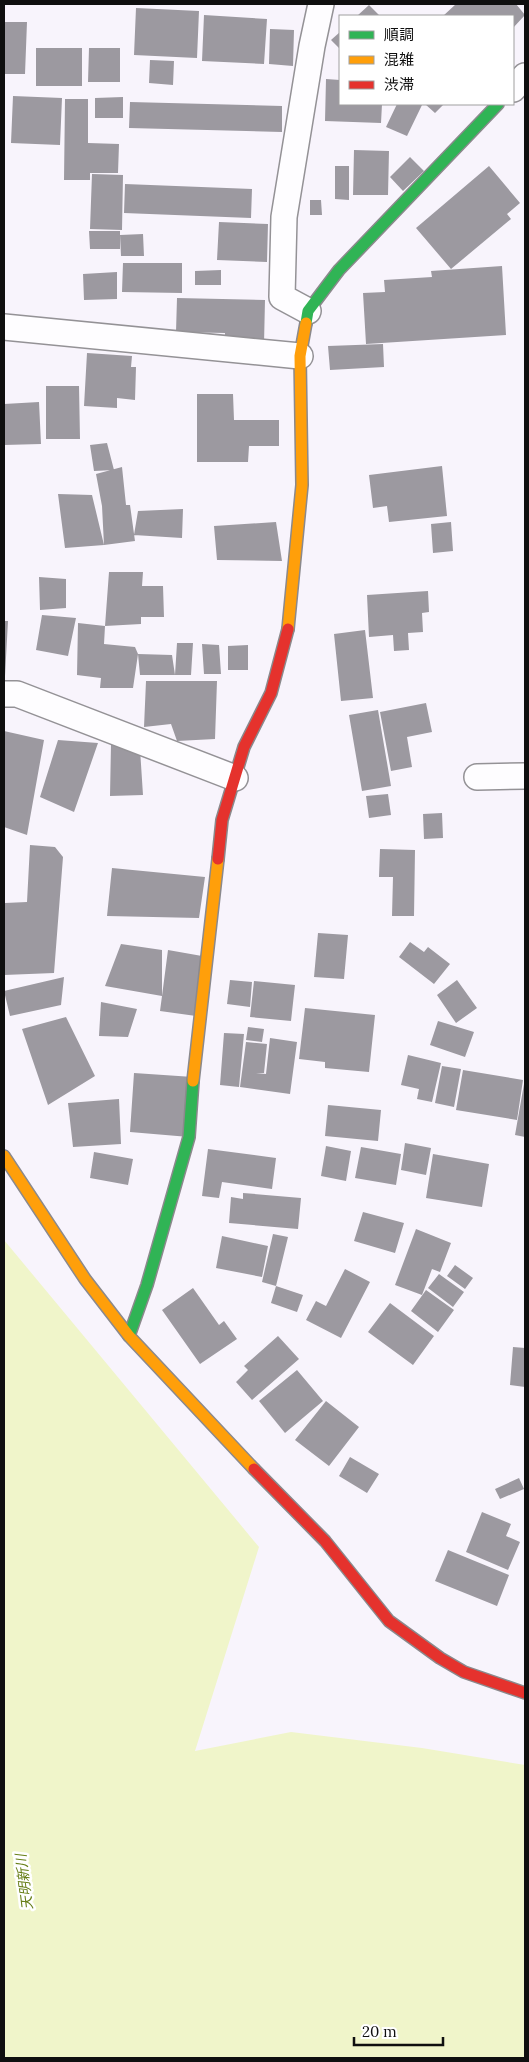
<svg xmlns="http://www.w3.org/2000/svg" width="529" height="2062" font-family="Lora,'Noto Sans JP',serif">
<rect width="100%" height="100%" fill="#f8f4fc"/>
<!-- water -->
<path fill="#f0f5ca" d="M4 1240 259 1547 195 1751 291 1732 422 1748 525 1765V2058H4Z"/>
<!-- building -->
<path fill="#9c99a0" d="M456 4H516L525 15 513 28V16H443Z
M369 5 380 16H357Z
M136 8 199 11 197 58 134 55Z
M204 15 267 19 264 64 202 61Z
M4 22H27L25 74H4Z
M270 29 294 30 293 66 269 64Z
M340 32V49L331 40Z
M36 48H82V86H36Z
M89 48H120V82H88Z
M150 60 174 61 173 85 149 83Z
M326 79 340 80V104H382L381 123 325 121Z
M13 96 62 98 60 145 11 143Z
M123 97V118H95V98Z
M65 99H88V143L119 144 118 173H90V180H64Z
M130 102 282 106V132L129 128Z
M397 104 422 105 407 136 386 127Z
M425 104H444L435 113Z
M354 150 389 151 388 195H353Z
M410 157 424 171 403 191 390 177Z
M335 166H349V200L335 199Z
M489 166 520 203 507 214 511 219 451 269 416 228Z
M92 174 123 175 122 230 90 229Z
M125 184 252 189 251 218 124 213Z
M310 200H321L322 215H310Z
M219 222 268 224 267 262 217 260Z
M89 231H120V249H90Z
M143 234 144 256H121L120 235Z
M123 263H182V293L122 292Z
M502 266 506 335 366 344 363 293 385 292 384 280 432 277 431 271Z
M221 270V285H195V271Z
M117 272V299L84 300 83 274Z
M177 298 265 300 264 344 225 343V333L176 332Z
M383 344 384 367 330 370 328 346Z
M87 353 132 356 131 367H136L135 400 117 398V408L84 406Z
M46 386H79L80 439H46Z
M197 394H233L234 420H279V446H249L248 462H197Z
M39 402 41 444 4 445V404Z
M107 443 114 470 94 471 90 445Z
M442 466 447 516 389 522 387 506 373 508 369 475Z
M122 467 126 505H130L135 541 104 545 65 548 58 494 92 495 104 545 102 506 96 474Z
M183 509 182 538 134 535 138 511Z
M276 522 282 561 217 560 214 526Z
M451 522 453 551 433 553 431 524Z
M109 572H143L142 586H163L164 617H141V624L105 626Z
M39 577 66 579V608L40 610Z
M428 591 429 612 422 613 423 632 408 633 409 650 394 651 393 635 369 637 367 595Z
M42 615 76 618 68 656 36 650Z
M4 621H8L5 676H4Z
M78 623 105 626 104 644 135 647 138 654 133 688H100L101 678 77 675Z
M365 630 373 698 341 701 334 634Z
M177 643H193L191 675H140L138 654 172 655 175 675Z
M202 644 219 645 221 674H204Z
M248 645V670H228V646Z
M146 681H217L215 739 177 741 171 724 144 727Z
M426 703 432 732 407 737 412 767 391 771 380 712Z
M378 710 391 786 362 791 349 715Z
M4 731 44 740 27 835 4 827Z
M58 740 98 743 74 812 40 797Z
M111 744 140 749 143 795 110 796Z
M388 794 391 815 369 818 366 796Z
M442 813 443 838 424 839 423 814Z
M30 845 55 847 63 857 54 973 4 975 5 903 27 902Z
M380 849 415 850 414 916H392L393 877H379Z
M112 868 205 877 199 918 107 916Z
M318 933 348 935 344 979 314 977Z
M410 942 424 952 428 947 450 964 434 984 399 957Z
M121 944 162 950V996L168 950 202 956 196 1016 160 1011 162 996 105 986Z
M64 977 61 1005 10 1016 4 991Z
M230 980 252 982 250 1007 227 1004Z
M457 980 477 1008 456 1023 437 995Z
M254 981 295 985 291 1021 250 1017Z
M101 1002 137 1009 128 1037 99 1036Z
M305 1008 375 1015 369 1072 325 1068V1062L299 1059Z
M66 1017 95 1076 48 1105 22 1029Z
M438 1021 474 1032 465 1057 430 1045Z
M248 1027 264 1029 262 1042 246 1040Z
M224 1033 244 1034 239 1087 220 1085Z
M270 1038 297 1042 290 1094 240 1087 246 1042 267 1044 264 1073H256L266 1074Z
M408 1055 441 1063 432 1102 417 1099 419 1089 401 1085Z
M442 1066 461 1069 454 1107 435 1103Z
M463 1070 523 1080 517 1120 456 1110Z
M134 1073 193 1077 189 1137 130 1132Z
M524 1084H525V1137L515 1135Z
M119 1099 121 1144 73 1147 68 1103Z
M328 1105 381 1110 378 1141 325 1136Z
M405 1143 431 1148 426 1175 401 1170Z
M326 1146 351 1151 346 1181 321 1176Z
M361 1147 401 1154 396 1185 355 1178Z
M208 1149 276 1158 272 1189 222 1182 219 1198 202 1196Z
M94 1152 133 1159 128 1185 90 1178Z
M433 1154 489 1164 482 1207 426 1198Z
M243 1193 301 1198 298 1229 229 1223 231 1197 243 1199Z
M363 1212 404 1223 395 1253 354 1241Z
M416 1229 451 1243 440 1272 432 1269 422 1295 395 1285Z
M273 1234 288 1237 276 1286 262 1282Z
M222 1236 268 1246 262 1277 216 1268Z
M455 1265 473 1278 465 1289 447 1276Z
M345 1269 370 1282 341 1338 306 1320 316 1301 326 1306Z
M439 1274 464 1292 453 1307 428 1288Z
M276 1286 303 1295 297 1312 271 1303Z
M193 1288 219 1325 224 1321 237 1339 200 1364 162 1310Z
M426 1290 454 1310 438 1332 411 1311Z
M390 1303 434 1336 413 1365 368 1332Z
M278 1336 299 1359 252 1400 236 1382 248 1370 244 1366Z
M513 1347 525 1348V1387L510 1385Z
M297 1370 323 1401 285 1433 259 1401Z
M326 1401 359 1427 329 1466 295 1440Z
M350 1457 379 1474 367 1493 339 1476Z
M519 1478 524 1489 500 1499 495 1489Z
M482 1512 511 1524 506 1536 520 1542 508 1570 466 1552Z
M448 1550 509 1575 497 1606 435 1581Z"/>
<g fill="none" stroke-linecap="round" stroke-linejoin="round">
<defs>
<path id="street" d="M513 89 525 76
M308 311 282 297 284 217 312 46 321 4
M4 327 300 356
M4 694H17L235 778
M477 777 525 776"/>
<path id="fast" d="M306 323 308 311 339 270 498 104
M129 1336 147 1285 189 1137 193 1081"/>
<path id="slow" d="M288 629 302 485 300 356 306 323
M193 1081 218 859
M4 1156 85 1279 129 1336 254 1469"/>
<path id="jam" d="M218 859 222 820 244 747 271 693 288 629
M254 1469 325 1541 389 1621 440 1658 464 1672 525 1693"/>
</defs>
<!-- street casing -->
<use href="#street" stroke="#949296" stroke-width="28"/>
<!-- fast casing -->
<use href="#fast" stroke="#8b898c" stroke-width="14"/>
<!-- slow casing -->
<use href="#slow" stroke="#8b898c" stroke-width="14"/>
<!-- jam casing -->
<use href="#jam" stroke="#8b898c" stroke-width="14"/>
<!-- street -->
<use href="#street" stroke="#fefdff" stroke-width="25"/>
<!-- fast -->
<use href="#fast" stroke="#30b455" stroke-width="11"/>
<!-- slow -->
<use href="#slow" stroke="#ff9f0a" stroke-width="11"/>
<!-- jam -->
<use href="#jam" stroke="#e5322d" stroke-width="11"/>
</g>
<g text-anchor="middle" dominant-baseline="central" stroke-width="5" stroke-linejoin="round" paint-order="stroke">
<!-- water labels -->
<g font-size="14" font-style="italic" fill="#667e16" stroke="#fff">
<text transform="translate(24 1882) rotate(-97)">天明新川</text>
</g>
</g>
<!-- border -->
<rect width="529" height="2062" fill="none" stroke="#0f0f0f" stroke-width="10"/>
<!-- legend -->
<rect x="339" y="15" width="175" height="90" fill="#ffffff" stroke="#9f9f9f"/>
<rect x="349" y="31" width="25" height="8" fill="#30b455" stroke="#9f9f9f"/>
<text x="384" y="40" font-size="15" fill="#0f0f0f">順調</text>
<rect x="349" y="56" width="25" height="8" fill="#ff9f0a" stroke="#9f9f9f"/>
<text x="384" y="65" font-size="15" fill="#0f0f0f">混雑</text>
<rect x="349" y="81" width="25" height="8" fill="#e5322d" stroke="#9f9f9f"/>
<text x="384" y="90" font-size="15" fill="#0f0f0f">渋滞</text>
<!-- scale -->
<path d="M354 2037v8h89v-8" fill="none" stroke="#0f0f0f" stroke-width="2.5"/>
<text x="362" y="2037" font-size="15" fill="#0f0f0f" stroke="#ffffff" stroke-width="4" paint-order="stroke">20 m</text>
</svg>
